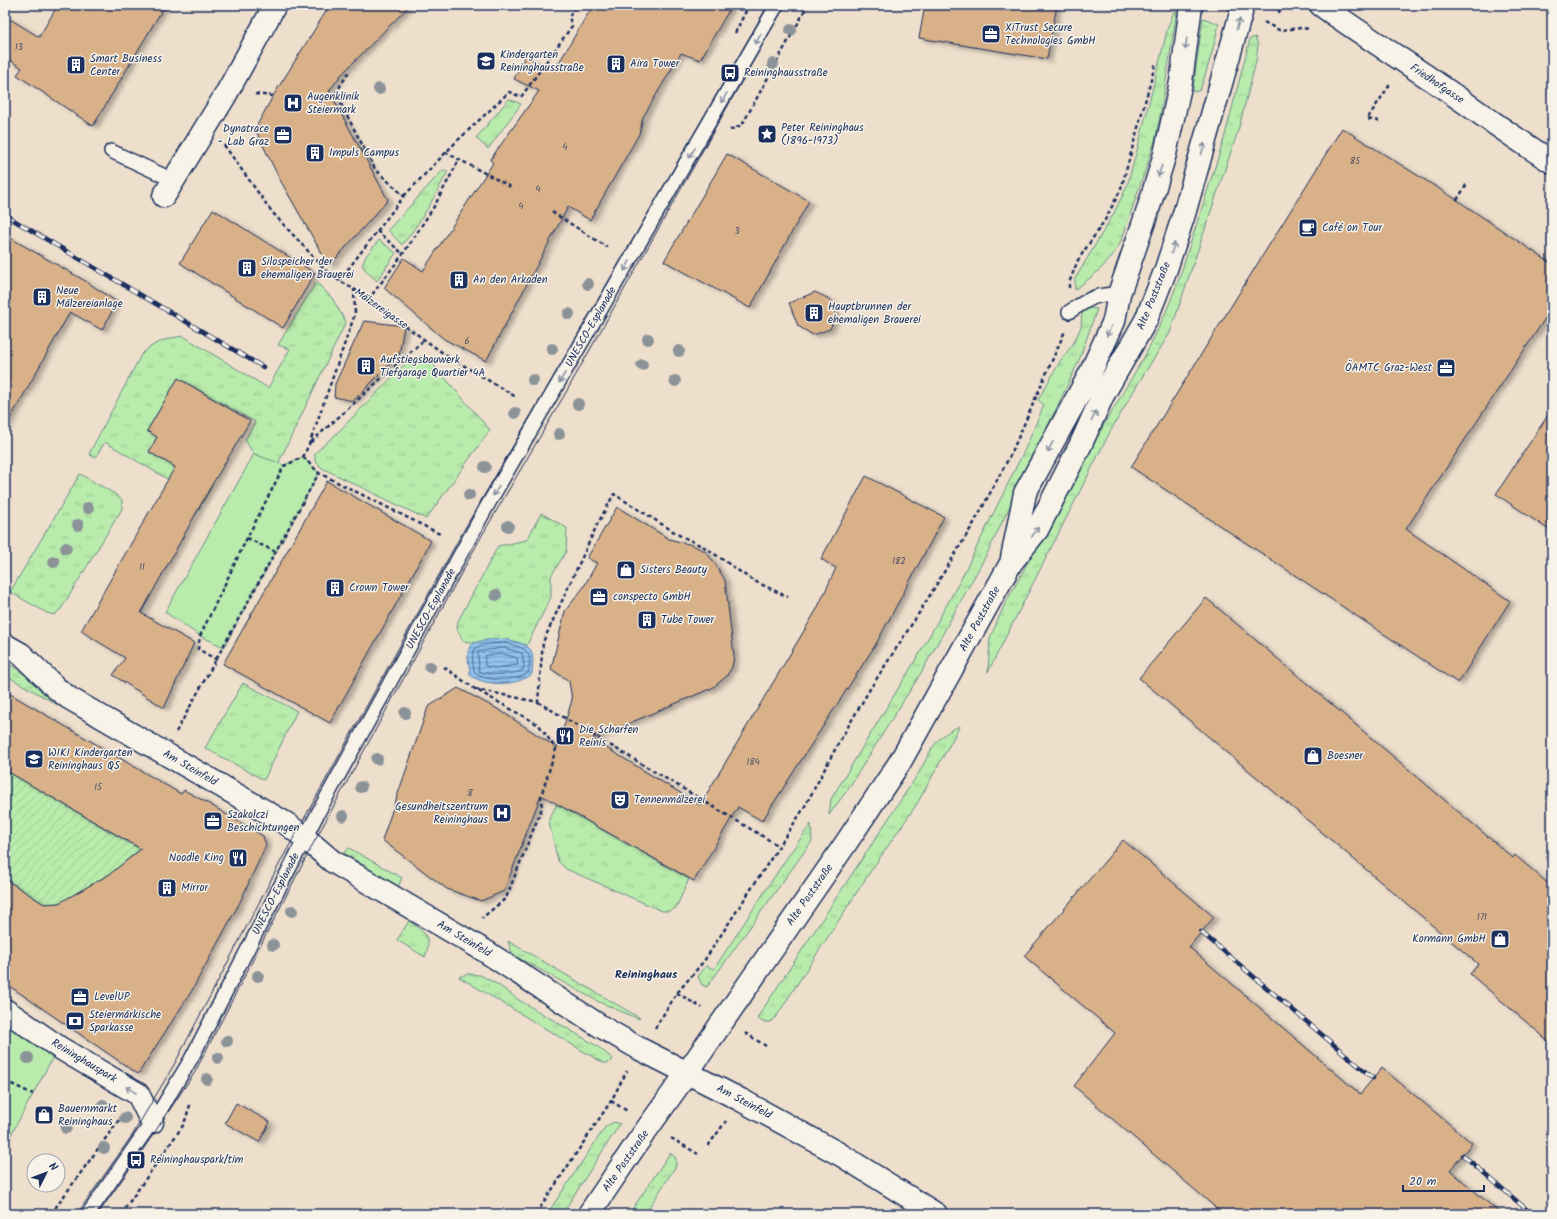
<svg xmlns="http://www.w3.org/2000/svg" width="1557" height="1219" font-family="Kalam,sans-serif">
<defs>
<pattern id="grass-tufts" width="24" height="20" patternUnits="userSpaceOnUse"><rect width="24" height="20" fill="#b8ebac"/><path d="M3 7l-1-3M5 7V3M7 7l1-3M15 17l-1-3M17 17v-4M19 17l1-3" fill="none" stroke="#9eca96"/></pattern>
<pattern id="garden-furrows" width="10" height="10" patternUnits="userSpaceOnUse"><rect width="10" height="10" fill="#b8ebac"/><path d="M-1 1l2-2M0 10L10 0M9 11l2-2" fill="none" stroke="#9eca96"/></pattern>
<pattern id="water-rules" width="6" height="5" patternUnits="userSpaceOnUse"><rect width="6" height="5" fill="#91c2ec"/><path d="M0 2.5h6" fill="none" stroke="#769ec2"/></pattern>
<filter id="shadow"><feDropShadow dx="4.5" dy="2.5" stdDeviation="2" flood-color="#0004"/></filter>
</defs>
<rect width="100%" height="100%" fill="#eedfcc"/>
<filter id="ink" filterUnits="userSpaceOnUse"><feTurbulence type="fractalNoise" baseFrequency=".025" numOctaves="2"/><feDisplacementMap in="SourceGraphic" scale="8" xChannelSelector="R" yChannelSelector="G"/><feConvolveMatrix kernelMatrix="1 2 1 2 8 2 1 2 1" color-interpolation-filters="sRGB"/></filter>
<g filter="url(#ink)">
<!-- grass -->
<path fill="url(#grass-tufts)" stroke="#6a8d85" d="M1174 11H1177L1161 111 1155 141 1123 236C1113 262 1096 273 1075 290V279L1114 213 1127 186 1140 139 1168 27Z
M1203 18 1219 24C1214 47 1208 68 1200 90L1194 92 1193 88Z
M1255 37 1258 45 1256 62 1238 131 1170 333 1139 382 1110 432 988 672 990 638 1004 606 1089 450 1147 352 1166 312 1179 279 1224 139 1250 39Z
M509 99 521 104 488 149 476 138Z
M443 170 448 171C434 198 421 222 402 245L388 230Z
M379 240 396 253 377 281 367 272 362 265 366 256Z
M316 282 332 298 346 322 278 464 254 454 245 440 255 422 178 378 147 431 157 437 149 452 211 488 194 517 158 496 169 480 105 442 95 458 89 454 141 355C152 343 167 338 183 336L268 388 290 349 278 345Z
M1090 308 1097 309 1078 363 988 552 921 673 848 789 829 815 831 799 921 651 961 579 1025 449 1044 405 1038 400 1062 358 1072 346 1081 327 1082 313Z
M422 356 433 364 490 430 426 519 322 468 315 461V453L334 436 410 359Z
M80 474 115 494 122 500V509L61 609 54 615 47 613 10 592Z
M541 513 567 528 566 552 551 576V597L527 645 505 639 477 643 463 641 457 629 458 621 498 546 527 540Z
M5 661 42 687 58 705 5 675Z
M243 683 297 711 264 780 205 748Z
M960 726 917 804 870 872 776 1017 770 1022H763L757 1018 918 774C931 752 934 736 960 726Z
M557 804 689 879 676 908 669 911H662L566 869 558 861 550 827 549 819Z
M811 824 812 841 707 987 702 985 698 977 706 966 714 969 788 856Z
M349 848 402 878 398 887 344 853Z
M409 921C424 931 433 938 425 957L397 940Z
M508 941 640 1018 639 1019 599 1002 517 957 511 951Z
M467 974 480 975 497 984 519 1000 597 1046 613 1059 609 1063H603L459 977Z
M614 1122 620 1124 562 1214H547L606 1126Z
M670 1153 676 1158V1166L645 1214H629Z"/>
<!-- park -->
<path fill="#b8ebac" stroke="#6a8d85" d="M254 454 284 465 303 457 319 473 224 647 200 636 165 612Z
M5 1025 53 1057 5 1146Z"/>
<!-- garden -->
<path fill="url(#garden-furrows)" stroke="#6a8d85" d="M5 770 140 849 110 874 59 903 44 904 5 879Z"/>
<!-- water -->
<path fill="url(#water-rules)" stroke="#6287b3" d="M505 639C531 646 535 645 532 674 518 686 485 687 470 675 470 668 466 656 469 649 473 638 495 640 505 639Z"/>
<g fill="none" stroke-linecap="round" stroke-linejoin="round">
<!-- shore -->
<path stroke="#4a6a97" stroke-width="1" d="M505 643C524 648 534 649 528 673 518 681 485 682 475 673 467 642 479 645 505 643Z
M504 648 522 653 524 665 523 670C514 675 488 676 479 671L478 652Z
M504 654 517 658 518 665 495 668 485 666V656Z"/>
</g>
<!-- building -->
<path fill="#d8b189" stroke="#1b2f5e" filter="url(#shadow)" d="M58 5H165L93 126 17 75 22 68 5 57V16L39 37Z
M330 5H410L341 75 329 91 388 200 329 266 279 178 255 129 273 96Z
M593 5H732L700 60 681 53 643 117 639 134 590 220 568 207 486 361 444 339 384 288 404 258 423 271 493 163 490 160 539 91 514 79 525 56 554 71Z
M925 5H1057L1047 59 919 38Z
M1342 128 1457 200 1552 264V308L1406 529 1510 601 1458 683 1131 467Z
M727 154 809 201 750 308 664 261Z
M213 209 315 273 283 328 180 263Z
M5 235 87 282 117 302 102 330 70 312 5 428Z
M815 292 831 300 836 315 830 329 813 335 798 326 789 303Z
M364 321 404 326 399 355 353 401 334 397 335 384Z
M178 378 250 421 210 488 141 613 194 643 164 708 113 675 125 658 81 631 175 467 149 452 157 437 147 431Z
M1552 409V532L1496 494Z
M866 476 944 517 876 644 762 821 738 807 694 881 541 795 504 891 481 901 447 889 382 840 428 707 458 688 501 711 557 748 572 700 569 681 551 669 565 611 583 588 597 563 587 558 617 507 669 539 692 545 705 551 714 562 725 580 734 656 732 667 726 677 712 688 592 739 700 805 817 609 836 568 821 559Z
M327 481 431 541 330 723 223 664Z
M1206 598 1513 858 1515 855 1552 887V1044L1470 974 1478 964 1139 678Z
M5 691 181 794 184 790 204 801 263 836 266 845 240 902 191 992 138 1074 5 983V879L44 904 59 903 110 874 141 849 5 770Z
M1123 840 1214 917 1189 947 1360 1094 1382 1068 1472 1143 1450 1170 1501 1214H1223L1074 1086 1115 1033 1024 956Z
M236 1103 270 1122 259 1142 225 1123Z"/>
<g fill="none" stroke-linecap="round" stroke-linejoin="round">
<defs>
<path id="lane" d="M111 151 173 180
M1069 312C1089 299 1094 294 1119 294
M88 1214 161 1109 191 1059 319 811 486 508 777 5"/>
<path id="street" d="M1321 5C1357 31 1395 55 1432 80 1472 107 1511 136 1552 162
M164 196 225 96 275 5
M5 645 21 654 56 688 69 698 287 824 305 838 332 861 485 951 600 1026 640 1049 741 1100 841 1155 936 1214
M5 1010 60 1048 138 1094 152 1122"/>
<path id="secondary" d="M1012 558 1025 493 1090 374 1114 321 1119 294 1147 213 1165 154 1181 82 1191 5
M589 1214 637 1143 687 1073 844 846 900 762 1011 563 1037 530 1080 446 1103 395 1146 320 1166 269 1184 214 1241 13V5"/>
</defs>
<!-- lane casing -->
<use href="#lane" stroke="#1b2f5e" stroke-width="16"/>
<!-- street casing -->
<use href="#street" stroke="#1b2f5e" stroke-width="25"/>
<!-- secondary casing -->
<use href="#secondary" stroke="#1b2f5e" stroke-width="25"/>
<!-- path -->
<path stroke="#1b2f5e" stroke-width="2.5" stroke-dasharray="4 3" stroke-linecap="butt" d="M1279 13 1280 5
M1264 22 1279 30 1302 28 1309 29
M735 33 749 5
M255 94 273 96
M1379 121 1367 119 1391 83
M730 130 742 125 808 5
M224 145 272 212 331 276 354 289 443 353 516 397
M445 152 511 187
M404 196 455 143 509 92 521 97 572 26 569 17 576 5
M1457 200 1468 182
M552 212 607 247
M377 231 403 254
M339 281 404 196 375 169 341 104 336 93 350 70
M1069 288V283L1078 260 1105 220 1121 189 1156 62
M368 300 403 254 435 205 459 160
M311 442 425 339
M303 457 319 473
M247 538 276 552
M217 660 198 649 200 636 247 538 284 466 303 457 310 442 355 314 354 289
M444 667 475 689 539 725 556 749 541 796 542 808 506 898 482 918
M475 689 538 702 543 642 597 525 614 494 679 535 706 548 752 580 788 597
M538 702 779 846
M176 732 319 473 442 535
M677 993 702 1008
M655 1028 677 993 704 961 804 808 839 742 870 689 919 613 974 523 1011 454 1065 331
M745 1033 766 1046
M5 1081 33 1094
M611 1101 629 1112
M671 1138 698 1154
M708 1146 726 1121
M51 1214 121 1117
M121 1214 184 1124 191 1102
M536 1214 611 1101 627 1071"/>
<!-- lane -->
<use href="#lane" stroke="#f7f3e8" stroke-width="13"/>
<!-- street -->
<use href="#street" stroke="#f7f3e8" stroke-width="22"/>
<!-- secondary -->
<use href="#secondary" stroke="#f7f3e8" stroke-width="22"/>
<!-- tram -->
<path stroke="#1b2f5e" stroke-width="1" d="M77 1214 133 1134 175 1063 283 857 465 528 592 311 768 5
M98 1214 136 1160 195 1072 313 844 481 537 565 394 785 5"/>
<defs>
<path id="rail" d="M5 215 263 367
M1201 932 1373 1078
M1463 1155 1532 1214"/>
</defs>
<!-- rail casing -->
<use href="#rail" stroke="#1b2f5e" stroke-width="4.5"/>
<!-- rail -->
<use href="#rail" stroke="#f7f3e8" stroke-width="3" stroke-dasharray="9" stroke-linecap="butt"/>
</g>
<!-- trees -->
<g fill="#8b9398">
<circle cx="791" cy="30" r="6"/>
<circle cx="773" cy="64" r="6"/>
<circle cx="379" cy="89" r="6"/>
<circle cx="588" cy="284" r="6"/>
<circle cx="569" cy="314" r="6"/>
<circle cx="648" cy="339" r="6"/>
<circle cx="552" cy="349" r="6"/>
<circle cx="679" cy="351" r="6"/>
<circle cx="642" cy="365" r="6"/>
<circle cx="533" cy="380" r="6"/>
<circle cx="675" cy="381" r="6"/>
<circle cx="578" cy="404" r="6"/>
<circle cx="515" cy="413" r="6"/>
<circle cx="559" cy="434" r="6"/>
<circle cx="485" cy="467" r="6"/>
<circle cx="469" cy="495" r="6"/>
<circle cx="88" cy="508" r="6"/>
<circle cx="78" cy="525" r="6"/>
<circle cx="508" cy="526" r="6"/>
<circle cx="66" cy="548" r="6"/>
<circle cx="54" cy="562" r="6"/>
<circle cx="496" cy="595" r="6"/>
<circle cx="430" cy="667" r="6"/>
<circle cx="405" cy="713" r="6"/>
<circle cx="377" cy="759" r="6"/>
<circle cx="361" cy="787" r="6"/>
<circle cx="343" cy="816" r="6"/>
<circle cx="292" cy="911" r="6"/>
<circle cx="273" cy="945" r="6"/>
<circle cx="258" cy="976" r="6"/>
<circle cx="227" cy="1041" r="6"/>
<circle cx="28" cy="1058" r="6"/>
<circle cx="218" cy="1058" r="6"/>
<circle cx="207" cy="1079" r="6"/>
<circle cx="103" cy="1105" r="6"/>
<circle cx="125" cy="1118" r="6"/>
<circle cx="66" cy="1128" r="6"/>
<circle cx="104" cy="1148" r="6"/>
</g>
<!-- one-way arrows -->
<defs><path id="oneway-shaft" d="M-6 0H5M1.5-3L5.5 0L1.5 3" fill="none" stroke-width="1.6" stroke-linecap="round" stroke-linejoin="round"/></defs>
<g stroke="#8991a3">
<use href="#oneway-shaft" transform="translate(1238 24) rotate(-74)"/>
<use href="#oneway-shaft" transform="translate(758 39) rotate(120)"/>
<use href="#oneway-shaft" transform="translate(1186 44) rotate(98)"/>
<use href="#oneway-shaft" transform="translate(724 98) rotate(120)"/>
<use href="#oneway-shaft" transform="translate(1203 149) rotate(-74)"/>
<use href="#oneway-shaft" transform="translate(692 153) rotate(120)"/>
<use href="#oneway-shaft" transform="translate(1160 171) rotate(107)"/>
<use href="#oneway-shaft" transform="translate(1173 248) rotate(-72)"/>
<use href="#oneway-shaft" transform="translate(627 266) rotate(120)"/>
<use href="#oneway-shaft" transform="translate(1109 331) rotate(114)"/>
<use href="#oneway-shaft" transform="translate(562 378) rotate(120)"/>
<use href="#oneway-shaft" transform="translate(1094 416) rotate(-65)"/>
<use href="#oneway-shaft" transform="translate(1050 447) rotate(119)"/>
<use href="#oneway-shaft" transform="translate(496 491) rotate(120)"/>
<use href="#oneway-shaft" transform="translate(1035 532) rotate(-56)"/>
<use href="#oneway-shaft" transform="translate(131 1090) rotate(-149)"/>
</g>
</g>
<!-- icons -->
<defs>
<symbol id="office-square" viewBox="-11 -11 22 22"><rect x="-9" y="-9" width="18" height="18" rx="4" fill="#1b2f5e" stroke="#f7f3e8"/><path d="M-6-3h4V-5.5h4V-3h4V5H-6ZM-1-4.5V-3h2v-1.5ZM-6 0V1H6V0Z" fill="#fff"/></symbol>
<symbol id="school-square" viewBox="-11 -11 22 22"><rect x="-9" y="-9" width="18" height="18" rx="4" fill="#1b2f5e" stroke="#f7f3e8"/><path d="M0-5L7-2L0 1L-7-2ZM-4 1L0 2.5L4 1V4Q0 6-4 4Z" fill="#fff"/></symbol>
<symbol id="building-square" viewBox="-11 -11 22 22"><rect x="-9" y="-9" width="18" height="18" rx="4" fill="#1b2f5e" stroke="#f7f3e8"/><path d="M-4-6H4V6H1V3H-1V6H-4ZM-2.5-4.3h1.7v1.8h-1.7ZM.8-4.3h1.7v1.8H.8ZM-2.5-1h1.7V.8h-1.7ZM.8-1h1.7V.8H.8Z" fill="#fff"/></symbol>
<symbol id="bus-square" viewBox="-11 -11 22 22"><rect x="-9" y="-9" width="18" height="18" rx="4" fill="#1b2f5e" stroke="#f7f3e8"/><path d="M-5-6H5V4H4V6H2V4H-2V6H-4V4H-5ZM-3.5-4V0h7V-4ZM-3.5 1.2v1.5H-2V1.2ZM2 1.2v1.5H3.5V1.2Z" fill="#fff"/></symbol>
<symbol id="hospital-square" viewBox="-11 -11 22 22"><rect x="-9" y="-9" width="18" height="18" rx="4" fill="#1b2f5e" stroke="#f7f3e8"/><path d="M-5-5h3v3.5h4V-5h3V5h-3V1.5h-4V5h-3Z" fill="#fff"/></symbol>
<symbol id="sight-square" viewBox="-11 -11 22 22"><rect x="-9" y="-9" width="18" height="18" rx="4" fill="#1b2f5e" stroke="#f7f3e8"/><path d="M0-6L1.8-2.2L6-1.7L2.9 1.2L3.7 5.4L0 3.3L-3.7 5.4L-2.9 1.2L-6-1.7L-1.8-2.2Z" fill="#fff"/></symbol>
<symbol id="cafe-square" viewBox="-11 -11 22 22"><rect x="-9" y="-9" width="18" height="18" rx="4" fill="#1b2f5e" stroke="#f7f3e8"/><path d="M-5.5-4.5H6V0H3Q3 3.5 0 3.5H-2.5Q-5.5 3.5-5.5 0ZM3-3.2v2h1.7v-2ZM-6 4.5H4V6H-6Z" fill="#fff"/></symbol>
<symbol id="shop-square" viewBox="-11 -11 22 22"><rect x="-9" y="-9" width="18" height="18" rx="4" fill="#1b2f5e" stroke="#f7f3e8"/><path d="M-5-2.5h2.3a2.7 3.5 0 0 1 5.4 0H5L5.5 6h-11ZM-1.5-2.5h3a1.5 2.3 0 0 0-3 0Z" fill="#fff"/></symbol>
<symbol id="restaurant-square" viewBox="-11 -11 22 22"><rect x="-9" y="-9" width="18" height="18" rx="4" fill="#1b2f5e" stroke="#f7f3e8"/><path d="M-5-6h1v4h1v-4h1v4h1v-4h1v5L-1.5 .5V6h-2V.5L-5-1ZM5-6V6H3V1.5H1.5Q1.5-4 5-6Z" fill="#fff"/></symbol>
<symbol id="theatre-square" viewBox="-11 -11 22 22"><rect x="-9" y="-9" width="18" height="18" rx="4" fill="#1b2f5e" stroke="#f7f3e8"/><path d="M-5-5.5Q0-4 5-5.5V0Q5 5 0 6Q-5 5-5 0ZM-3.3-2.5H-1v1.5H-3.3ZM1-2.5H3.3v1.5H1ZM-2.8 1Q0 5.5 2.8 1Z" fill="#fff"/></symbol>
<symbol id="bank-square" viewBox="-11 -11 22 22"><rect x="-9" y="-9" width="18" height="18" rx="4" fill="#1b2f5e" stroke="#f7f3e8"/><path d="M-6-4H6V4H-6ZM0-2.3a2.3 2.3 0 1 0 0 4.6a2.3 2.3 0 1 0 0-4.6Z" fill="#fff"/></symbol>
</defs>
<g fill-rule="evenodd">
<use href="#office-square" x="980" y="23" width="22" height="22"/>
<use href="#school-square" x="475" y="50" width="22" height="22"/>
<use href="#building-square" x="605" y="53" width="22" height="22"/>
<use href="#building-square" x="65" y="54" width="22" height="22"/>
<use href="#bus-square" x="719" y="62" width="22" height="22"/>
<use href="#hospital-square" x="282" y="92" width="22" height="22"/>
<use href="#sight-square" x="756" y="123" width="22" height="22"/>
<use href="#office-square" x="272" y="124" width="22" height="22"/>
<use href="#building-square" x="304" y="142" width="22" height="22"/>
<use href="#cafe-square" x="1297" y="217" width="22" height="22"/>
<use href="#building-square" x="236" y="257" width="22" height="22"/>
<use href="#building-square" x="448" y="269" width="22" height="22"/>
<use href="#building-square" x="31" y="286" width="22" height="22"/>
<use href="#building-square" x="803" y="302" width="22" height="22"/>
<use href="#building-square" x="355" y="355" width="22" height="22"/>
<use href="#office-square" x="1435" y="357" width="22" height="22"/>
<use href="#shop-square" x="615" y="559" width="22" height="22"/>
<use href="#building-square" x="324" y="577" width="22" height="22"/>
<use href="#office-square" x="588" y="586" width="22" height="22"/>
<use href="#building-square" x="636" y="609" width="22" height="22"/>
<use href="#restaurant-square" x="554" y="725" width="22" height="22"/>
<use href="#shop-square" x="1302" y="745" width="22" height="22"/>
<use href="#school-square" x="23" y="748" width="22" height="22"/>
<use href="#theatre-square" x="609" y="789" width="22" height="22"/>
<use href="#hospital-square" x="491" y="802" width="22" height="22"/>
<use href="#office-square" x="202" y="810" width="22" height="22"/>
<use href="#restaurant-square" x="227" y="847" width="22" height="22"/>
<use href="#building-square" x="156" y="877" width="22" height="22"/>
<use href="#shop-square" x="1489" y="928" width="22" height="22"/>
<use href="#office-square" x="69" y="986" width="22" height="22"/>
<use href="#bank-square" x="64" y="1010" width="22" height="22"/>
<use href="#shop-square" x="33" y="1104" width="22" height="22"/>
<use href="#bus-square" x="125" y="1149" width="22" height="22"/>
</g>
<g text-anchor="middle" dominant-baseline="central" stroke-width="3" stroke-linejoin="round" paint-order="stroke">
<!-- number labels -->
<g font-size="9" fill="#4a5069">
<text x="19" y="47">13</text>
<text x="565" y="147">4</text>
<text x="1355" y="161">85</text>
<text x="538" y="189">4</text>
<text x="521" y="206">4</text>
<text x="737" y="231">3</text>
<text x="467" y="341">6</text>
<text x="899" y="561">182</text>
<text x="142" y="567">11</text>
<text x="753" y="762">184</text>
<text x="98" y="787">15</text>
<text x="470" y="793">8</text>
<text x="1482" y="917">171</text>
</g>
<!-- poi labels -->
<g font-size="11" fill="#1b2f5e" stroke="#f7f3e8" text-anchor="start">
<text x="1005" y="28">XiTrust Secure<tspan x="1005" dy="13">Technologies GmbH</tspan></text>
<text x="500" y="55">Kindergarten<tspan x="500" dy="13">Reininghausstraße</tspan></text>
<text x="90" y="59">Smart Business<tspan x="90" dy="13">Center</tspan></text>
<text x="630" y="64">Aira Tower</text>
<text x="744" y="73">Reininghausstraße</text>
<text x="307" y="97">Augenklinik<tspan x="307" dy="13">Steiermark</tspan></text>
<text x="781" y="128">Peter Reininghaus<tspan x="781" dy="13">(1896-1973)</tspan></text>
<text x="269" y="129" text-anchor="end">Dynatrace<tspan x="269" dy="13">- Lab Graz</tspan></text>
<text x="329" y="153">Impuls Campus</text>
<text x="1322" y="228">Café on Tour</text>
<text x="261" y="262">Silospeicher der<tspan x="261" dy="13">ehemaligen Brauerei</tspan></text>
<text x="473" y="280">An den Arkaden</text>
<text x="56" y="291">Neue<tspan x="56" dy="13">Mälzereianlage</tspan></text>
<text x="828" y="307">Hauptbrunnen der<tspan x="828" dy="13">ehemaligen Brauerei</tspan></text>
<text x="380" y="360">Aufstiegsbauwerk<tspan x="380" dy="13">Tiefgarage Quartier 4A</tspan></text>
<text x="1432" y="368" text-anchor="end">ÖAMTC Graz-West</text>
<text x="640" y="570">Sisters Beauty</text>
<text x="349" y="588">Crown Tower</text>
<text x="613" y="597">conspecto GmbH</text>
<text x="661" y="620">Tube Tower</text>
<text x="579" y="730">Die Scharfen<tspan x="579" dy="13">Reinis</tspan></text>
<text x="48" y="753">WIKI Kindergarten<tspan x="48" dy="13">Reininghaus Q5</tspan></text>
<text x="1327" y="756">Boesner</text>
<text x="634" y="800">Tennenmälzerei</text>
<text x="488" y="807" text-anchor="end">Gesundheitszentrum<tspan x="488" dy="13">Reininghaus</tspan></text>
<text x="227" y="815">Szakolczi<tspan x="227" dy="13">Beschichtungen</tspan></text>
<text x="224" y="858" text-anchor="end">Noodle King</text>
<text x="181" y="888">Mirror</text>
<text x="1486" y="939" text-anchor="end">Kormann GmbH</text>
<text x="94" y="997">LevelUP</text>
<text x="89" y="1015">Steiermärkische<tspan x="89" dy="13">Sparkasse</tspan></text>
<text x="58" y="1109">Bauernmarkt<tspan x="58" dy="13">Reininghaus</tspan></text>
<text x="150" y="1160">Reininghauspark/tim</text>
</g>
<!-- street labels -->
<g font-size="11" fill="#1b2f5e" stroke="#f7f3e8">
<text transform="translate(1437 84) rotate(34)">Friedhofgasse</text>
<text transform="translate(1154 296) rotate(-68)">Alte Poststraße</text>
<text transform="translate(381 309) rotate(35)">Mälzereigasse</text>
<text transform="translate(591 327) rotate(-60)">UNESCO-Esplanade</text>
<text transform="translate(431 609) rotate(-61)">UNESCO-Esplanade</text>
<text transform="translate(980 619) rotate(-61)">Alte Poststraße</text>
<text transform="translate(190 768) rotate(30)">Am Steinfeld</text>
<text transform="translate(276 894) rotate(-63)">UNESCO-Esplanade</text>
<text transform="translate(810 895) rotate(-55)">Alte Poststraße</text>
<text transform="translate(464 939) rotate(31)">Am Steinfeld</text>
<text transform="translate(84 1061) rotate(31)">Reininghauspark</text>
<text transform="translate(744 1102) rotate(28)">Am Steinfeld</text>
<text transform="translate(626 1161) rotate(-55)">Alte Poststraße</text>
</g>
<!-- neighbourhood labels -->
<g font-size="12" font-weight="bold" fill="#1b2f5e" stroke="#f7f3e8">
<text x="646" y="974">Reininghaus</text>
</g>
</g>
<!-- margin -->
<rect width="1557" height="1219" fill="none" stroke="#f7f3e8" stroke-width="20"/>
<rect x="10" y="10" width="1537" height="1199" fill="none" stroke="#1b2f5e" stroke-width="1.5" filter="url(#ink)"/>
<!-- north arrow -->
<g transform="translate(46 1173) rotate(48)"><circle r="19" fill="#f7f3e8" stroke="#9fa5b1"/>
<path d="M0-3L7 15L0 10L-7 15Z" fill="#1b2f5e"/>
<text y="-6" font-size="11" font-weight="bold" text-anchor="middle" fill="#1b2f5e">N</text>
</g>
<!-- scale -->
<path d="M1403 1185v6h81v-6" fill="none" stroke="#1b2f5e" stroke-width="2"/>
<text x="1409" y="1185" font-size="12" fill="#1b2f5e" stroke="#f7f3e8" stroke-width="3" paint-order="stroke">20 m</text>
</svg>
